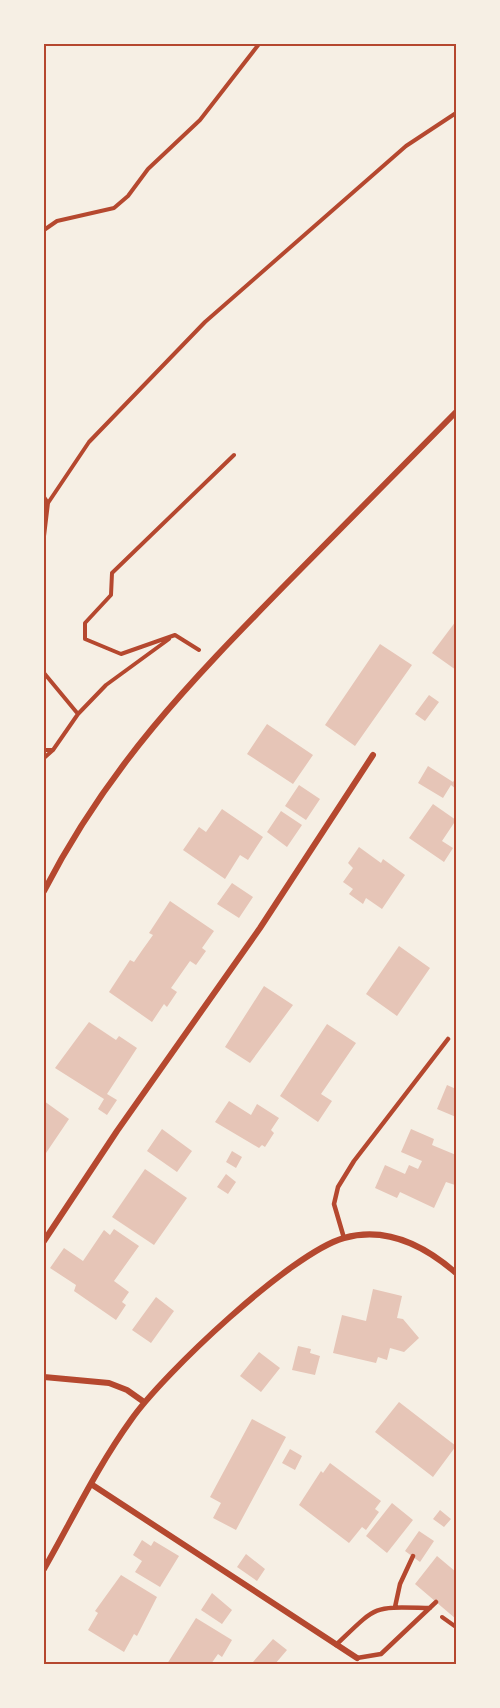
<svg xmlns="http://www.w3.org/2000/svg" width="500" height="1708" font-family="Commissioner,sans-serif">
<rect width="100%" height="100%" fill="#f6efe4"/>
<!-- building -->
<path fill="#e6c5b7" d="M456 621V670L432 653Z
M380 644 412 665 355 746 325 725Z
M429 695 439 702 425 721 415 714Z
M267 724 313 755 293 784 247 754Z
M428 766 453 782 456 777V789L451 785 443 798 418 783Z
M299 785 320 799 306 820 285 806Z
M433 804 456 820 442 841 453 848 444 862 409 838Z
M222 809 263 837 248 860 240 855 225 879 183 850 199 827 206 832Z
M281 811 302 825 287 847 267 832Z
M359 847 381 863 383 859 405 875 382 909 366 898 363 904 349 894 353 889 343 882 353 868 348 863Z
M232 883 253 897 239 918 217 904Z
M170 901 214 931 202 948 206 951 196 965 190 961 171 988 177 992 167 1007 164 1004 152 1022 109 992 130 960 134 962 143 949 153 935 149 933Z
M399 946 430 968 397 1016 366 994Z
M264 986 293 1005 250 1063 225 1047Z
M89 1022 116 1040 119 1036 137 1048 107 1094 117 1100 107 1115 98 1109 104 1099 55 1068Z
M327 1024 356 1043 321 1094 332 1101 318 1122 280 1096Z
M447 1085 456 1089V1117L437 1109Z
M44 1101 69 1119 44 1156Z
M229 1101 251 1115 257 1104 279 1118 271 1130 274 1133 265 1147 262 1145 259 1148 215 1122Z
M162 1129 192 1151 177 1172 147 1151Z
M411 1129 434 1139 432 1145 456 1155V1182L455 1185 446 1182 434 1208 400 1192 397 1198 375 1188 385 1165 405 1174 409 1165 418 1169 422 1161 401 1152Z
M232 1151 242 1157 236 1168 226 1162Z
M145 1169 187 1198 154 1245 112 1217Z
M226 1174 236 1182 228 1194 217 1187Z
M114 1229 139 1246 114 1281 129 1292 122 1302 126 1305 116 1320 74 1291 76 1285 50 1268 64 1248 83 1261 104 1230 110 1235Z
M373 1289 402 1296 397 1318 403 1319 419 1338 404 1352 390 1348 387 1360 378 1357 376 1363 333 1353 342 1315 366 1321Z
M156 1297 174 1311 151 1343 132 1330Z
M298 1346 311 1349 310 1353 320 1356 315 1375 292 1370Z
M259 1352 280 1368 261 1392 240 1376Z
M399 1402 456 1446 433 1477 375 1432Z
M252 1419 286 1437 236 1530 213 1518 221 1503 210 1497Z
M290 1449 302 1456 295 1470 282 1463Z
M330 1463 381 1501 375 1509 379 1512 366 1530 362 1527 349 1543 299 1505 321 1471 323 1473Z
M392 1503 413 1520 387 1553 366 1536Z
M440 1510 451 1519 444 1527 433 1519Z
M419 1531 434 1541 420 1562 405 1551Z
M142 1540 151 1546 154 1541 179 1556 160 1587 135 1572 142 1561 133 1555Z
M246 1554 265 1569 257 1581 237 1567Z
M437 1556 456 1572V1619L415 1584Z
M121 1575 157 1597 137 1636 134 1634 124 1652 88 1630 98 1613 95 1611Z
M212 1593 232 1610 222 1624 201 1610Z
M196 1618 232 1640 222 1657 218 1654 211 1664H167Z
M273 1639 287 1650 275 1664H256L253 1662Z"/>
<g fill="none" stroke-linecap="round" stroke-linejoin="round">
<!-- path -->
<path stroke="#b5482f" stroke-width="4" d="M44 230 57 221 114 208 128 196 148 169 200 120 259 44
M44 497 48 503
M44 536 48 503 89 442 205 322 406 146 456 113
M199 650 175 635 121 654 85 639V623L111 595 112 573 234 455
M44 673 78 714 106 685 169 639
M44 750H53L44 758
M53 750 78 714
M442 1617 456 1627"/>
<!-- service -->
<path stroke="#b5482f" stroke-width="4.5" d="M344 1238 334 1204 338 1187 354 1161 448 1039
M395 1607 400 1584 413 1556
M336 1645C379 1604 371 1607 430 1608
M357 1658 381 1654 436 1602"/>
<!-- minor -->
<path stroke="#b5482f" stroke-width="6" d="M44 891C109 765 189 683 287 583 344 526 400 469 456 412
M44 1241 117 1131 260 928 373 755
M44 1377 109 1383 127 1390 144 1402
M91 1484 357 1658
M44 1569C72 1520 97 1467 131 1420 163 1374 291 1253 344 1238 386 1226 425 1246 456 1273"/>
</g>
<!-- border -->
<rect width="500" height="1708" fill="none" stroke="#f6efe4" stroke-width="90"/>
<rect x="45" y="45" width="410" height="1618" fill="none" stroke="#b5482f" stroke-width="2"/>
</svg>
